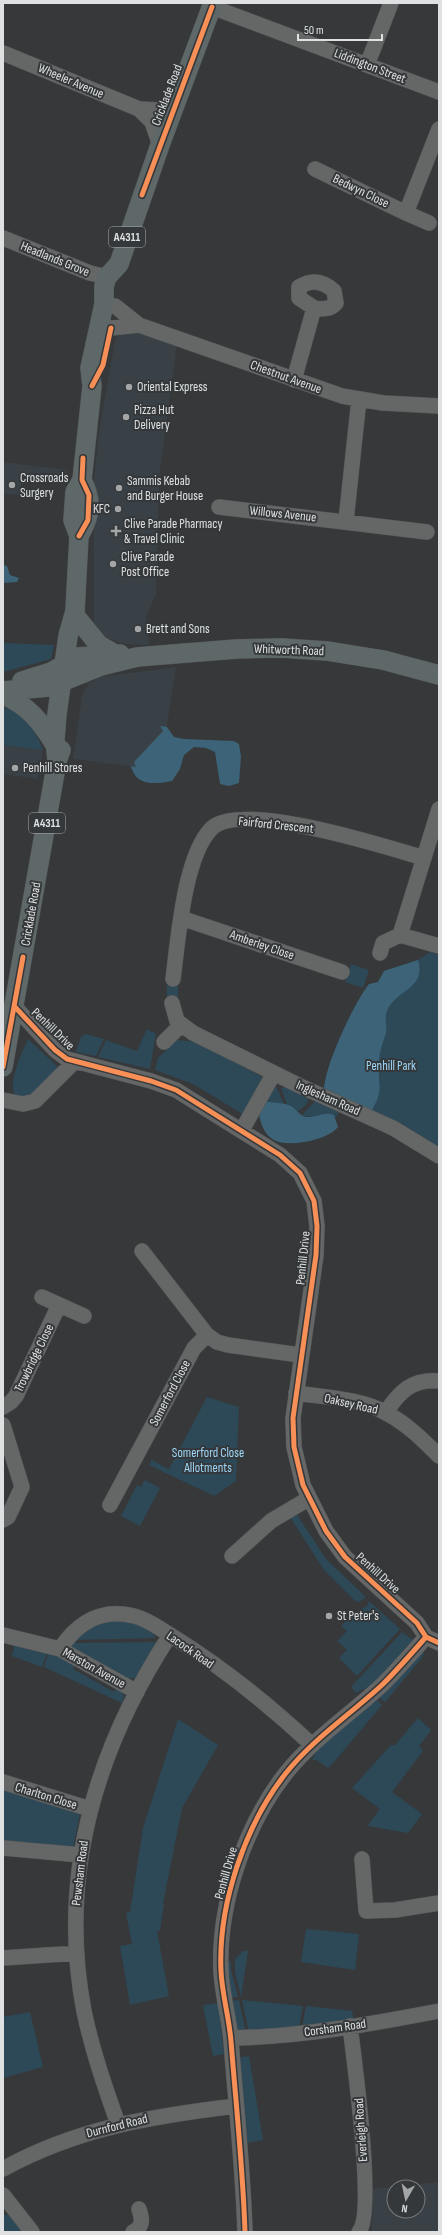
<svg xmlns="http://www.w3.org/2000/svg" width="442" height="2235" font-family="'Sofia Sans Condensed',sans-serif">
<rect width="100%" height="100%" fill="#363839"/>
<!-- built -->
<path fill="#394146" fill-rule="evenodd" d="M135 330 177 343 159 478 156 594 146 616 149 645 124 644 107 638 94 626V480L99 432 115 340 118 336Z
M3 462 67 470 65 483 22 481 21 495 3 494Z
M176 667 160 770 73 759 82 696 89 683 100 677Z
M3 745 43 750 38 779 3 774Z
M439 2182V2232H371L372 2229 373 2189ZM394 2187H418V2211H394Z"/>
<!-- green -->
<path fill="#2d4958" d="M3 643 54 645 51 659 3 672Z
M3 708C25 710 36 732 43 750L3 745Z
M430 952 439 955V1149L411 1130 359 1104 384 971 418 960Z
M351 964 369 970 363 988 345 982Z
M167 980 178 982V1000L167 1002Z
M147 1029 156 1034 150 1069 98 1057 106 1040 137 1051Z
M86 1034 104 1039 96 1056 76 1052 81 1037Z
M28 1039 59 1068 31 1097 16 1096C6 1086 23 1050 28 1039Z
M177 1040 196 1042 262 1077 246 1116 193 1084 155 1070 158 1058Z
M276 1086 284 1104 266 1102Z
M285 1087 309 1098 306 1105 297 1112 287 1105 281 1088Z
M316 1100 340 1111 335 1118 331 1114C321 1114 310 1119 302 1115Z
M207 1397 239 1407 236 1481 214 1496 149 1465 152 1460 168 1469 170 1467Z
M145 1480 160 1488 140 1526 121 1516 137 1485 141 1487Z
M294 1510 326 1559 366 1597 359 1602 355 1601 324 1570 290 1517Z
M369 1601 400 1629 357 1676 339 1658 347 1650 337 1641 347 1631 341 1626 354 1613 367 1606Z
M129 1619 153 1633 156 1638 74 1640 99 1621Z
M402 1632 413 1640V1643L372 1685 356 1693 351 1687Z
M157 1642 135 1678 128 1679 73 1650 70 1643Z
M15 1643 48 1651 42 1667 12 1656Z
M50 1649 77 1660 73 1669 114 1692 118 1685 124 1696 122 1703 44 1667Z
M423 1651 424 1654 421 1659 385 1702 377 1696Z
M375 1698 382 1705 334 1762 328 1768 317 1760H312L318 1749Z
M418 1718 431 1730 419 1746 423 1751 392 1792 422 1814 408 1833 367 1826 380 1809 352 1788 391 1745H395Z
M178 1719 218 1745 182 1808 163 1903 164 1904 160 1931H157L169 1996 130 2005 120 1946 132 1944 126 1913 130 1912 143 1828Z
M3 1785 80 1813 73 1849 3 1843Z
M306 1929 359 1934 355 1970 301 1962Z
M243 1951H248L241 1997 235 1972V1959Z
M231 1961V1970L238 1997 229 1998 228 1962Z
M239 2000 246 2033 237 2031 230 2001Z
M242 2000 303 2006 299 2028 249 2033Z
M218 2003 224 2054 213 2056 203 2005Z
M306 2006 352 2011 354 2021 302 2027Z
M30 2012 43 2067 3 2078V2017Z
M249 2056 263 2140 246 2143 236 2058Z
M11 2213 24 2232H3V2216Z"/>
<!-- forest -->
<path fill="#3c6378" d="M3 565 7 566 10 575 19 578 17 582 3 583Z
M160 726 167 727 174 737 184 739 234 741 239 744 241 757 239 783 229 786 220 784 215 752 206 748 194 747 184 755 180 769 172 781C156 784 136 787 131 766L136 767 134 762 163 731Z
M418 960C427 991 393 989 386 1014 385 1020 387 1027 386 1033 383 1043 379 1052 379 1063 377 1085 385 1088 372 1110H361L324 1094C322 1070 354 1003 369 984L378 982 384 971Z
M266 1102C274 1102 284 1103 291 1106 296 1109 300 1116 306 1117 316 1118 324 1111 334 1115L338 1127C328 1140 291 1147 276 1141 265 1137 260 1123 259 1113Z"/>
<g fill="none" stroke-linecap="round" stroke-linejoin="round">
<defs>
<path id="minor" d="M212 7 439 92
M3 53 139 109 159 110 177 100
M367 65 391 3
M139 109 152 122 160 145
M315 169 406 213 439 129
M406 213 429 223
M3 238 90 273 107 277
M115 306 139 325 342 396 383 403 439 406
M111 328 139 325
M294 380 314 308 299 298V287C312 279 323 281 334 291L336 303C330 310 323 309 314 308
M219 507 427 532
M346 521 359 399
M181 918 342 972
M400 935 439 946
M380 953 383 943 400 935 439 809
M173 979C178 941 184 855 212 828 241 800 386 847 424 858
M172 1003 177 1021 193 1033 298 1085 393 1128 439 1156
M15 1007 55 1050 67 1059 151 1081 176 1090 280 1155 300 1173 314 1201 317 1226 316 1255 293 1418 294 1447 303 1485 326 1531 345 1557 417 1623 426 1637 439 1643
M164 1042 181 1025
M3 1100 23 1104 35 1101 74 1062
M242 1130 274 1073
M142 1251 207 1335
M42 1297 84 1316
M296 1393C322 1397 363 1399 386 1413 406 1423 423 1440 439 1456
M3 1407 11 1402 16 1396 59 1305
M386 1412C400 1391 412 1379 439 1381
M3 1425 22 1487 8 1517 3 1520
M110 1505 194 1348 207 1335 217 1342 228 1345 300 1355
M232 1556 271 1521 308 1499
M3 1635 60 1649 137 1692
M60 1649C78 1622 101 1608 134 1616 148 1619 160 1629 172 1636 222 1667 268 1704 311 1744
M3 1782 90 1809
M3 1848 81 1855
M362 1859 366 1911 395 1910 439 1903
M3 1958 77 1953
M350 2026C354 2058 375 2213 359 2232
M231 2038C300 2037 371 2024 439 2011
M118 2124C105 2087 92 2050 84 2011 58 1876 96 1749 170 1635
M3 2169C77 2128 153 2116 236 2106
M3 2195 32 2232
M133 2232C144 2226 142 2219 139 2209
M245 2232C243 2168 236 2105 231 2041 229 2017 222 1994 221 1971 218 1904 245 1825 286 1773 314 1738 351 1714 383 1684 398 1669 412 1653 426 1637"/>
<path id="major" d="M79 536C91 515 93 502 82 480
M77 618 99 645 115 654
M22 681 51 672 78 657 120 654
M3 691 49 687 101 666 137 657 236 649 282 648 327 651 383 660 439 675
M3 695C28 705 42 723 55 745
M57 761 55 739 57 714 68 636 75 611 79 536 73 520 75 492 82 480 92 386 90 368 104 304V286L107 277 119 264 160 145 213 3
M3 1067 57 761 61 750"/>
</defs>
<!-- minor casing -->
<use href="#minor" stroke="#545657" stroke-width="16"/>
<!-- major casing -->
<use href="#major" stroke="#545657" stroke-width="20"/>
<!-- minor -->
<use href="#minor" stroke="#656666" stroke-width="15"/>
<!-- major -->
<use href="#major" stroke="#5f6869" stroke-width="19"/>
<defs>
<path id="cycleway" d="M142 195 212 7
M92 386 103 365 111 328
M79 536 88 520 89 495 82 480 83 458
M15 1007 55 1050 67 1059 151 1081 176 1090 280 1155 300 1173 314 1201 317 1226 316 1255 293 1418 294 1447 303 1485 326 1531 345 1557 417 1623 426 1637 439 1643
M3 1067 23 957
M245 2232C243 2168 236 2105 231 2041 229 2017 222 1994 221 1971 218 1904 245 1825 286 1773 314 1738 351 1714 383 1684 398 1669 412 1653 426 1637"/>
</defs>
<!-- cycleway casing -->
<use href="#cycleway" stroke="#35383a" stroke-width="8"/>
<!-- cycleway -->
<use href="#cycleway" stroke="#f78f57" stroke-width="5"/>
</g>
<!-- markers -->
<g fill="#a3a5a6" stroke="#35383a" stroke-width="1.5">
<circle cx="129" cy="387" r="4"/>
<circle cx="126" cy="417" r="4"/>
<circle cx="12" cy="485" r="4"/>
<circle cx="119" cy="488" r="4"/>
<circle cx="118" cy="509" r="4"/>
<path d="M114 525h4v4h4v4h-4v4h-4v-4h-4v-4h4z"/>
<circle cx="113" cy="564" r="4"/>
<circle cx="138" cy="629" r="4"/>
<circle cx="15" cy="768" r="4"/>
<circle cx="329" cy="1616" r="4"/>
</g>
<g text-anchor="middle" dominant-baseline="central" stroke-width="4" stroke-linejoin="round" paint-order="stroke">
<!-- shield labels -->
<g fill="#35383a" stroke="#abaeaf" stroke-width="1">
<rect x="109" y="227" width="36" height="20" rx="3"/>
<rect x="29" y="813" width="36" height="20" rx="3"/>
</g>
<g font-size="12" font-weight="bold" fill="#dee0e1">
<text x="127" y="237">A4311</text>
<text x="47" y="823">A4311</text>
</g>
<!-- street labels -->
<g font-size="13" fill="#dee0e1" stroke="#35383a">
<text transform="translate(370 66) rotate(21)">Liddington Street</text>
<text transform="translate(71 81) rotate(23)">Wheeler Avenue</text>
<text transform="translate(167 95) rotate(-69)">Cricklade Road</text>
<text transform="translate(361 191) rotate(26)">Bedwyn Close</text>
<text transform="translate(55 259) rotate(22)">Headlands Grove</text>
<text transform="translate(286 377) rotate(20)">Chestnut Avenue</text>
<text transform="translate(283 514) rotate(6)">Willows Avenue</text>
<text transform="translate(289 650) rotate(2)">Whitworth Road</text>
<text transform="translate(276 825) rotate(6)">Fairford Crescent</text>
<text transform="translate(31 914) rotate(-80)">Cricklade Road</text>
<text transform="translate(262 945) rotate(19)">Amberley Close</text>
<text transform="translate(53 1029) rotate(44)">Penhill Drive</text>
<text transform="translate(328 1098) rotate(24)">Inglesham Road</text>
<text transform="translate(303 1258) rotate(-84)">Penhill Drive</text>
<text transform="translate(34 1358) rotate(-64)">Trowbridge Close</text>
<text transform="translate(170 1393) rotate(-62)">Somerford Close</text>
<text transform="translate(351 1404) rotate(13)">Oaksey Road</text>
<text transform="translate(378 1573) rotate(42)">Penhill Drive</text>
<text transform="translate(190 1650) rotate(35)">Lacock Road</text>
<text transform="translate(94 1668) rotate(29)">Marston Avenue</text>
<text transform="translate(46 1796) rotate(17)">Charlton Close</text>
<text transform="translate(80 1873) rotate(-83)">Pewsham Road</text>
<text transform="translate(226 1873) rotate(-74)">Penhill Drive</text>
<text transform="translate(335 2028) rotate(-8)">Corsham Road</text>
<text transform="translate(117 2126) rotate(-14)">Durnford Road</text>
<text transform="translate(361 2130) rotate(-94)">Everleigh Road</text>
</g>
<!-- poi labels -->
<g font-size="13" fill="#dee0e1" stroke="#35383a" text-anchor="start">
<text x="137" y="387">Oriental Express</text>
<text x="134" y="410">Pizza Hut<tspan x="134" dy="15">Delivery</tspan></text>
<text x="20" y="478">Crossroads<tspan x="20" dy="15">Surgery</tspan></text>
<text x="127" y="481">Sammis Kebab<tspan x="127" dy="15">and Burger House</tspan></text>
<text x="110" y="509" text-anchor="end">KFC</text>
<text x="124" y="524">Clive Parade Pharmacy<tspan x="124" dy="15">&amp; Travel Clinic</tspan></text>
<text x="121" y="557">Clive Parade<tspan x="121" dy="15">Post Office</tspan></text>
<text x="146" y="629">Brett and Sons</text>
<text x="23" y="768">Penhill Stores</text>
<text x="337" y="1616">St Peter's</text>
</g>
<!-- park labels -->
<g font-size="13" fill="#9dd6f7" stroke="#35383a">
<text x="391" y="1066">Penhill Park</text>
<text x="208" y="1453">Somerford Close<tspan x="208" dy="15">Allotments</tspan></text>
</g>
</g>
<!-- border -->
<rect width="442" height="2235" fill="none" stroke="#dee0e1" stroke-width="8"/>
<!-- north arrow -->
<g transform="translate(406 2199) rotate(189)"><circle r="19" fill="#35383a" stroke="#797b7d"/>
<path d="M0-3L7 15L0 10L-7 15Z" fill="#a3a5a6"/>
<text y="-6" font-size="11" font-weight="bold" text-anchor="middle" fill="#dee0e1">N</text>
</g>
<!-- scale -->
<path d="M298 34v6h84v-6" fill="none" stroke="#dee0e1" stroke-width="2"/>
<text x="304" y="34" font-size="12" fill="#dee0e1" stroke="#35383a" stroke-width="3" paint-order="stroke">50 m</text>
</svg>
